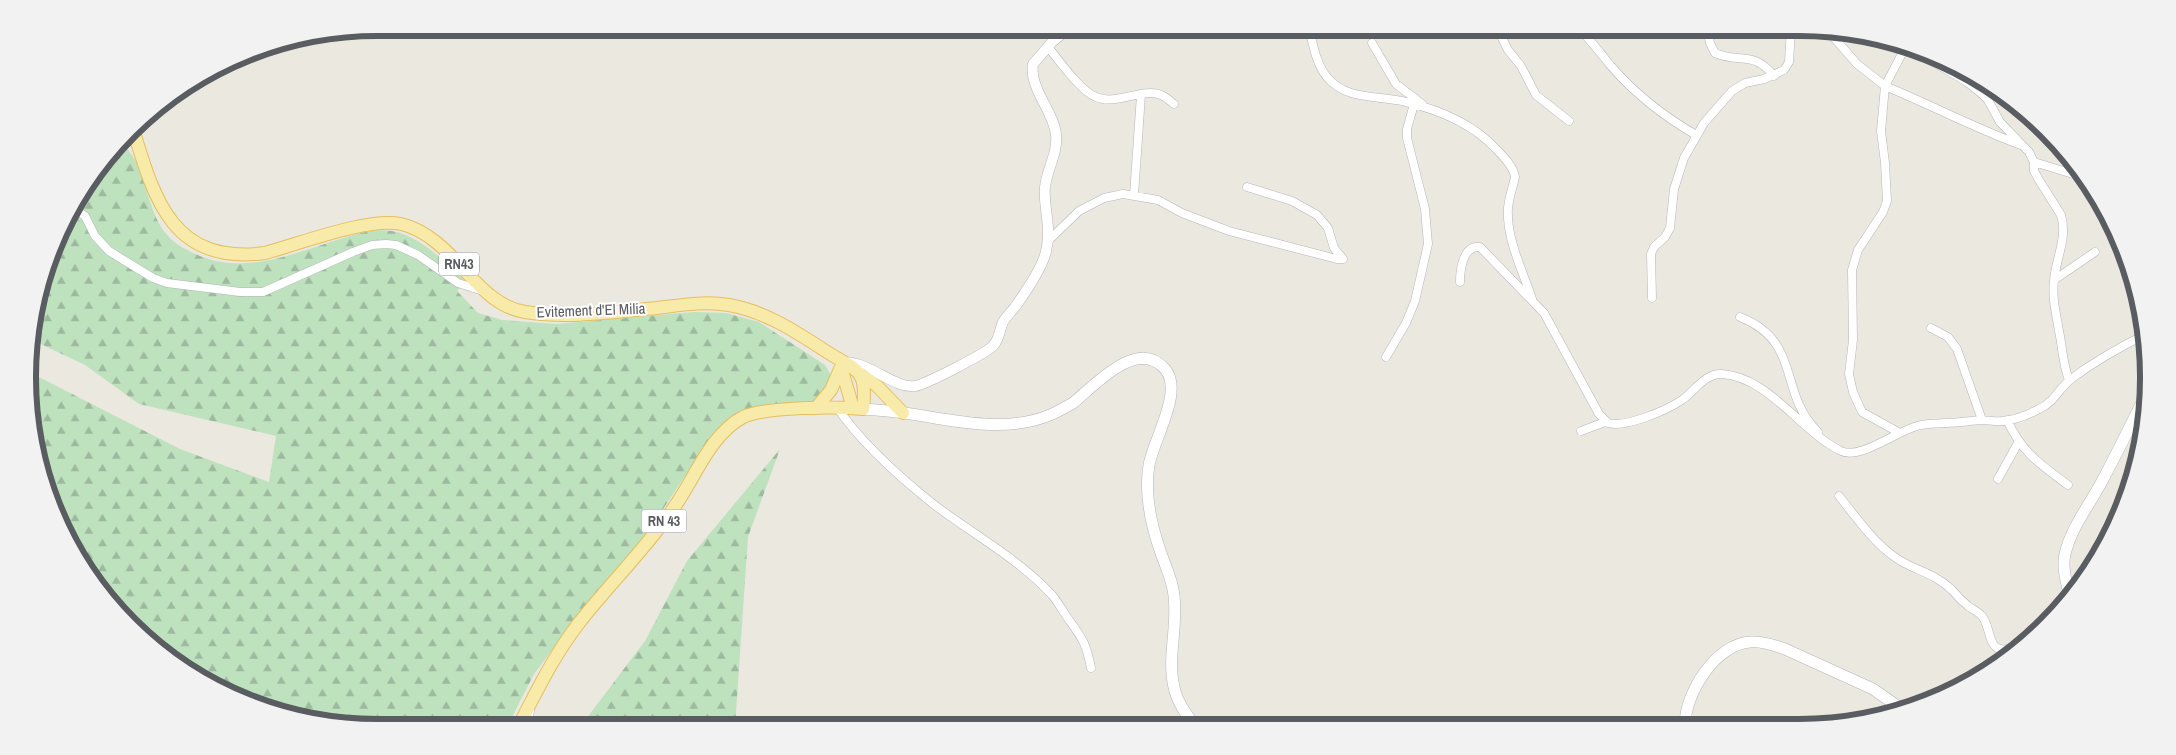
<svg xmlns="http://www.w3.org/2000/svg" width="2176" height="755" font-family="'Archivo Narrow',sans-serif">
<defs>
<pattern id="forest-firs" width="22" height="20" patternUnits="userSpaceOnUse" patternTransform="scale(1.25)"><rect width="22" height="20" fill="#bee1be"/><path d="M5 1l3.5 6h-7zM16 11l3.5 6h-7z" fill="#9dba9e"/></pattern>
</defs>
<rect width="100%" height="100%" fill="#ebe8e0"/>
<!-- forest -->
<path fill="url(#forest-firs)" d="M121 141C126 147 131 153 135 160 148 184 149 215 168 236 177 246 189 251 200 256 248 275 294 253 340 239 357 234 374 228 392 231 423 237 444 262 466 282L457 291 478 313 502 320 556 324 694 312 726 313 759 322 825 365 832 377 831 383 816 400 806 404 782 405 710 439 647 533 589 601 534 674 507 727H378L300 717 269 700 239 694 183 668 130 625 87 572 39 468 28 400 29 372 180 449 269 482 276 436 139 404 85 365 30 339V332L64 222 100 164Z
M780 449 748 537 735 727H580L645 641 687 561Z"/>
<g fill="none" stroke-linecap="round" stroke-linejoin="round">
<defs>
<path id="minor" d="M1309 28C1313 44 1316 64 1327 77 1346 101 1380 95 1406 102 1440 110 1472 123 1496 149 1503 156 1514 167 1515 177 1513 187 1509 197 1508 208 1506 239 1523 271 1532 299
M1497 28 1508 50 1521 66 1536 95 1569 121
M1578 28C1591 40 1600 53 1611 66 1635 94 1665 117 1696 135
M1707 28 1710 43 1715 53C1741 64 1753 50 1774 76
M1829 32 1857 64 1885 86 1881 131 1885 163 1887 201 1883 212 1858 250 1852 270 1853 340 1849 374 1853 392 1862 412 1898 432
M1372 43 1396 84 1422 104
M1906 46 1885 86C1931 105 1975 128 2021 145
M1907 46 1967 82 1983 95 1988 100 2000 122 2029 152 2034 162 2073 174 2086 180
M1048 47C1059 60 1080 91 1096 97 1116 106 1143 87 1161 95 1166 97 1170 101 1174 104
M2034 162V171L2039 180 2061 215C2068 237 2056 258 2054 280
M1134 195 1141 95
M73 208 85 216 95 236 109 251 153 278 167 283 240 292H263L353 252 372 245 386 244 396 245 418 255 458 283 483 291
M1048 241 1079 211 1104 198 1123 194 1158 200 1182 213 1229 231 1337 259H1343L1334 248 1328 228 1317 215 1292 201 1247 187
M1460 282C1460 270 1463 245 1480 247L1544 313 1599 414 1608 423C1626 428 1667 410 1682 400 1695 391 1705 373 1722 374 1769 377 1800 431 1841 451 1860 460 1895 432 1917 426 1927 423 1937 424 1947 423 1958 423 1969 421 1981 420 1988 420 1996 422 2003 421 2016 420 2028 415 2039 409 2055 402 2059 388 2071 379 2095 361 2120 347 2146 334
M1652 298 1651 254 1654 247 1665 237 1670 228 1674 189 1684 158 1704 123 1732 91 1745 83 1764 79 1784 70 1789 62 1791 28
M1740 317C1803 342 1777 392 1818 432
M1931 328 1948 337 1957 349 1982 420
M1386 357 1406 323 1415 301 1428 244 1425 209 1407 138V129L1414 104
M2069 380C2062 361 2063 350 2059 331 2056 313 2052 299 2054 280L2095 252
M836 406C861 443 897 475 932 503 972 534 1018 558 1052 595 1058 602 1062 610 1067 617 1082 638 1086 642 1091 668
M2007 420C2023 454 2040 464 2068 485
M1581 431 1605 422
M1998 479 2018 443
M1839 496C1856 517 1873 542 1896 558 1915 571 1933 572 1952 590 1957 596 1962 601 1968 606 1972 609 1977 611 1981 615 1992 625 1986 654 2008 649L2012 652
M528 727 530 710"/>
<path id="tertiary" d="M1134 28 1147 29 1158 28
M845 362C871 363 895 389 915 386 927 384 984 354 993 346 1000 338 999 331 1003 322 1006 317 1011 312 1015 307 1025 293 1043 267 1046 251 1052 227 1043 207 1045 187 1047 169 1058 153 1056 135 1054 111 1029 89 1033 64L1052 42 1069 28"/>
<path id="secondary" d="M863 409C877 410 891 411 905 413 952 420 1004 434 1050 415 1057 412 1066 407 1073 403 1094 386 1137 337 1165 369 1184 391 1154 438 1149 465 1144 495 1151 525 1161 553 1166 568 1173 581 1174 596 1178 626 1167 658 1174 687 1177 702 1186 714 1195 726
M2069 593C2066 581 2062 566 2065 554 2071 529 2087 508 2100 485 2116 455 2132 423 2147 392
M1685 725C1685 693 1716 644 1750 642 1762 641 1774 645 1785 649L1873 689 1900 708"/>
<path id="primary" d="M133 129C155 202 174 265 265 253 299 244 368 217 401 224 428 230 449 253 467 273 483 290 500 308 525 312 568 319 614 312 657 308 681 305 705 301 729 305 764 311 795 331 824 350 856 371 868 367 863 409 839 406 764 407 743 417 710 435 696 476 675 506 647 548 610 583 579 623 554 655 537 691 518 727
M842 362 841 367 853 408
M861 374 877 386 903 413
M816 408 831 390 841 367"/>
</defs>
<!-- minor casing -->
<use href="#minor" stroke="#b3b6ba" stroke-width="9"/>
<!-- tertiary casing -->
<use href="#tertiary" stroke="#b3b6ba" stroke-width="11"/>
<!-- secondary casing -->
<use href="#secondary" stroke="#b2b5ba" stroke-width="12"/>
<!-- primary casing -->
<use href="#primary" stroke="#e5be5f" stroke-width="14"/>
<!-- minor -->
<use href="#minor" stroke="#fff" stroke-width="8"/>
<!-- tertiary -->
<use href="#tertiary" stroke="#fff" stroke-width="10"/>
<!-- secondary -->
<use href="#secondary" stroke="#fff" stroke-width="11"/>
<!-- primary -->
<use href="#primary" stroke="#f8eaa8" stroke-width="12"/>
</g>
<g text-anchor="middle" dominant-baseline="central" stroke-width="4" stroke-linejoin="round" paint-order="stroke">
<!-- shield labels -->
<g fill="#fff" stroke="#8b8d90" stroke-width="1">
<rect x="439" y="252.5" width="40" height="23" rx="4"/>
<rect x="641.5" y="509.5" width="45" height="23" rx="4"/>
</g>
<g font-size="14" font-weight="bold" fill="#595c60">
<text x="459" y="264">RN43</text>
<text x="664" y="521">RN 43</text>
</g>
<!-- street labels -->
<g font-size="15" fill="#595c60" stroke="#fff">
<text transform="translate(591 310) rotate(-2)">Evitement d'El Milia</text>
</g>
</g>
<!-- crop -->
<path d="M0 0H2176V755H0ZM377 36H1799A341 341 0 0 1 2140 377V378A341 341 0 0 1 1799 719H377A341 341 0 0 1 36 378V377A341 341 0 0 1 377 36Z" fill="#f2f2f2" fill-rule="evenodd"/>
<path fill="none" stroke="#595c60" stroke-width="6" d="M377 36H1799A341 341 0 0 1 2140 377V378A341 341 0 0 1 1799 719H377A341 341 0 0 1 36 378V377A341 341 0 0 1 377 36Z"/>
</svg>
